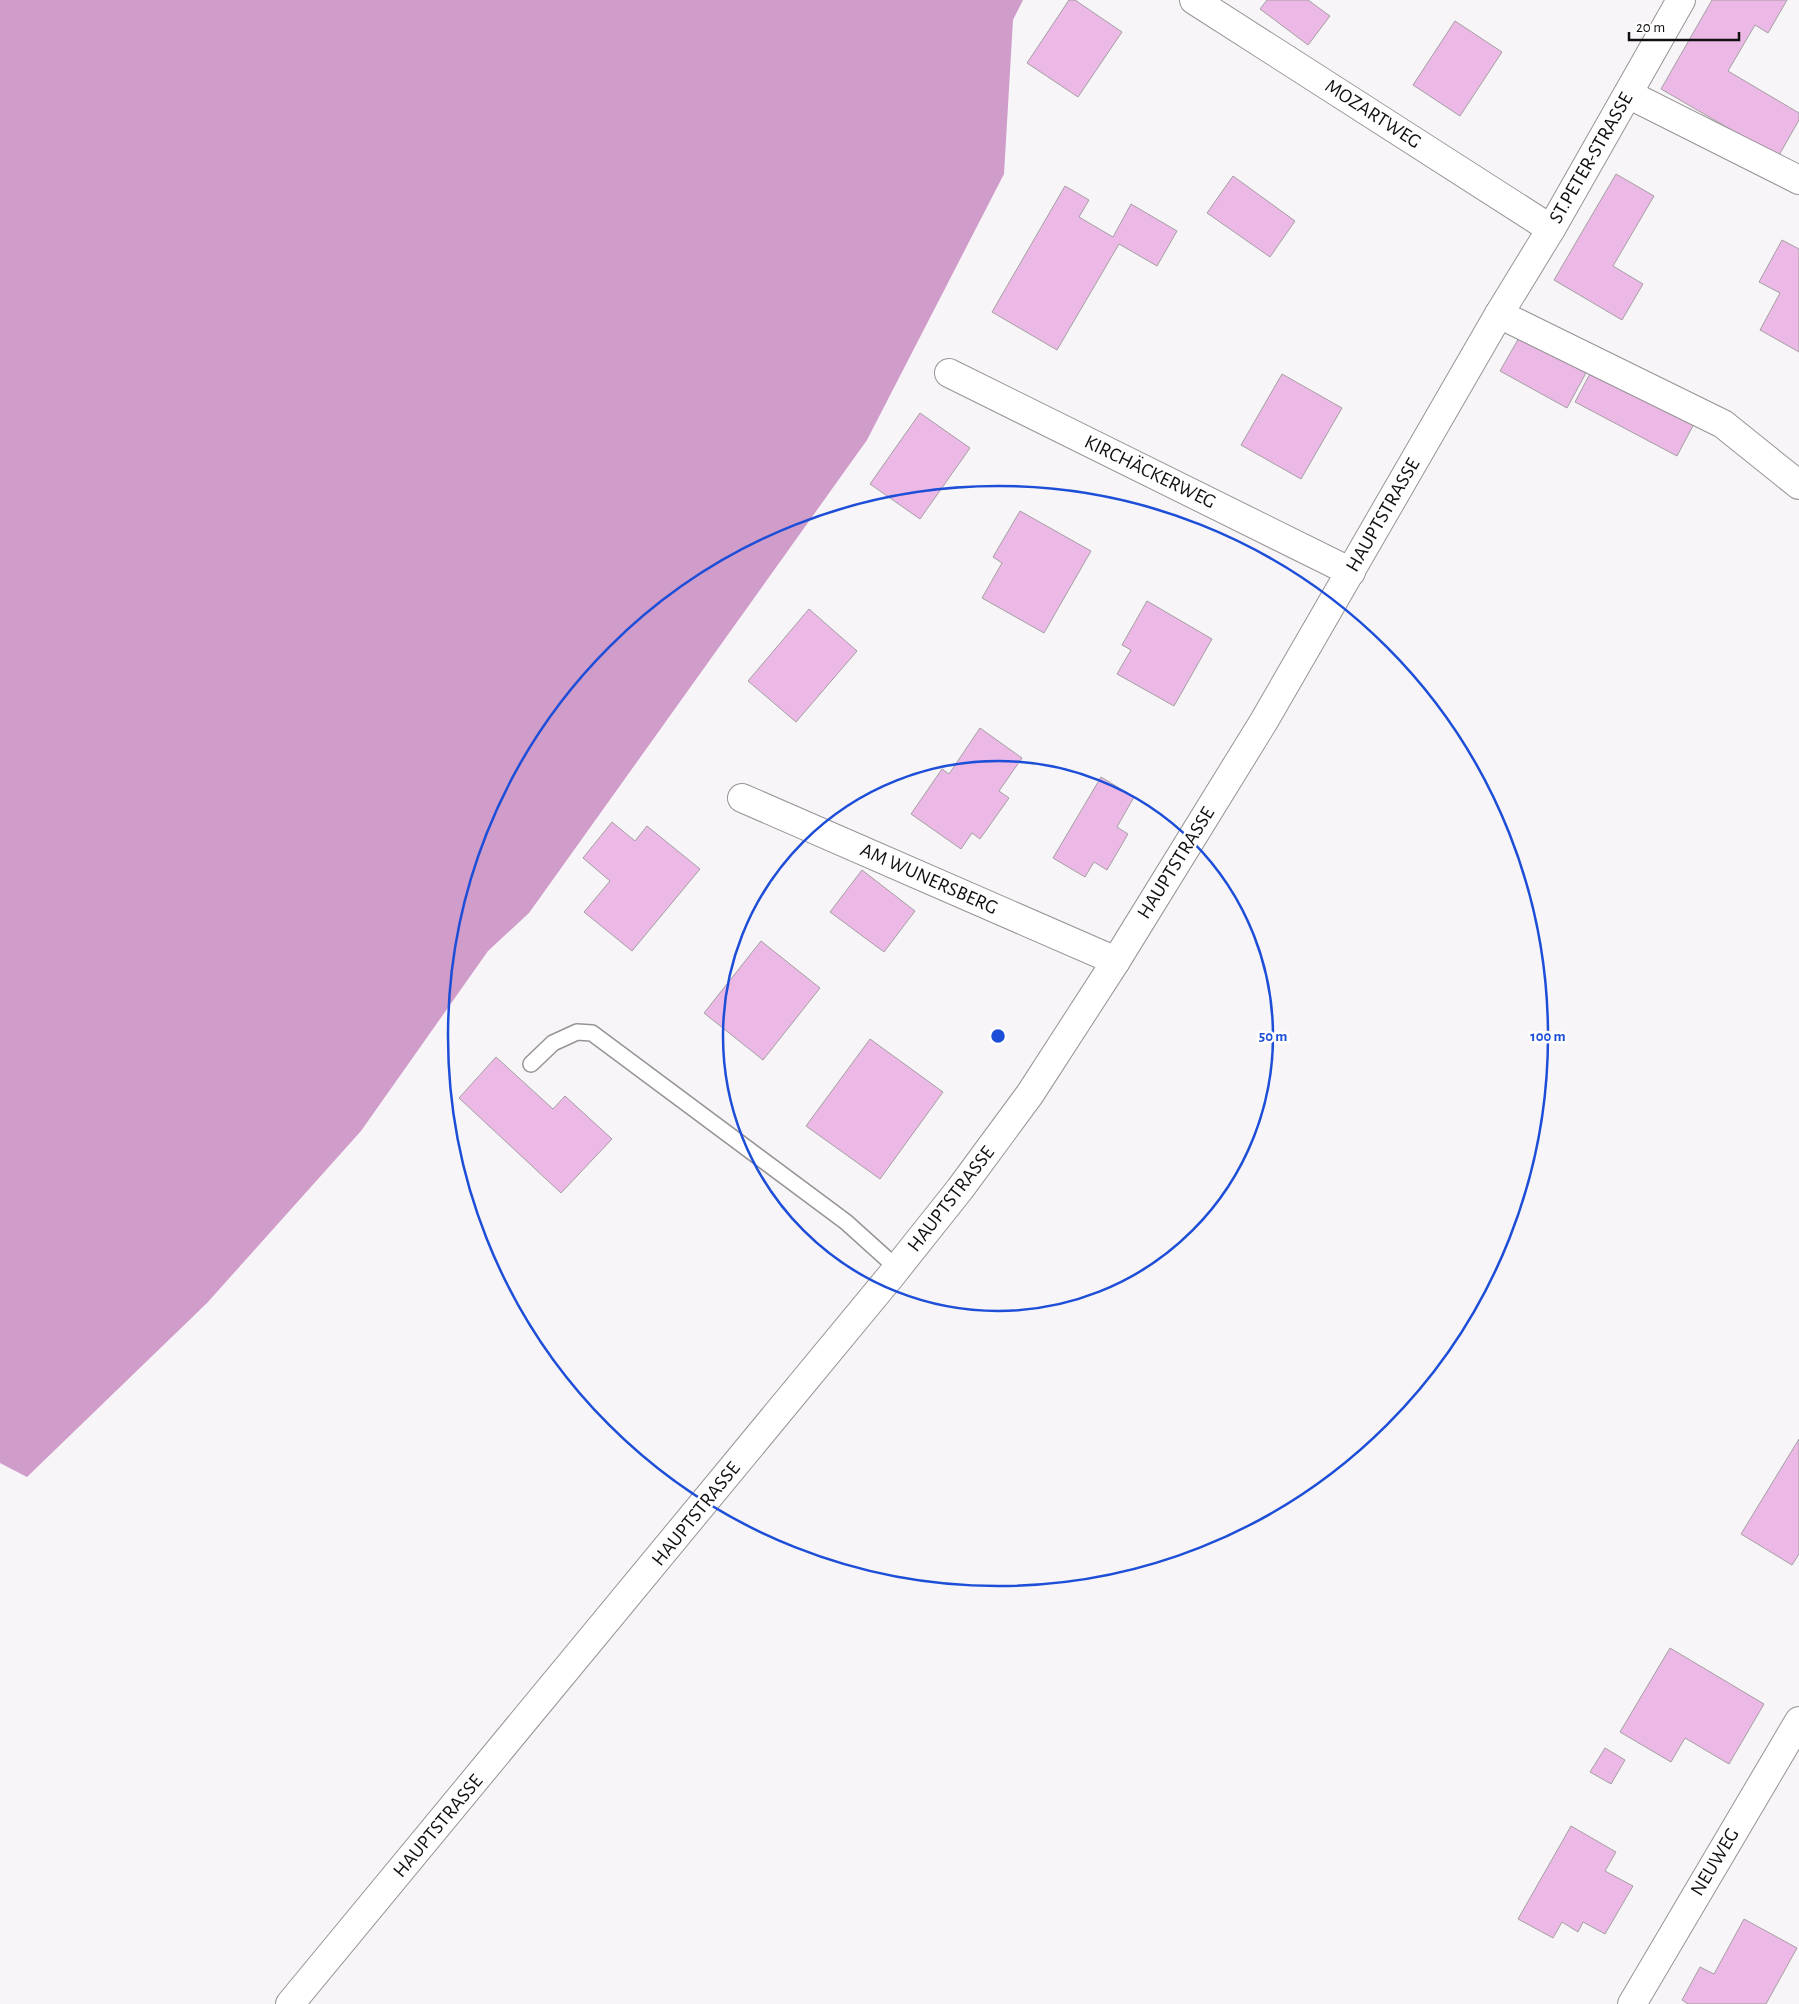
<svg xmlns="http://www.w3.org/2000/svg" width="1799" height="2004" font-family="'Alegreya Sans',sans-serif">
<rect width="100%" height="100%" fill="#f8f5f8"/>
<!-- forest -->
<path fill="#d09cca" d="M0 0H1023L1013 20 1004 174 867 440 529 913 488 951 361 1131 207 1303 27 1477 0 1463Z"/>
<!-- building -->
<path fill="#ecb8e6" stroke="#a3a0a2" d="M1069 0H1075L1122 32 1078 97 1027 63Z
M1267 0H1308L1330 16 1308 45 1260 9Z
M1712 0H1787L1768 33 1755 25 1728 71 1799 113V120L1778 157 1661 89Z
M1455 21 1502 52 1460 116 1413 85Z
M1616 174 1654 196 1613 266 1643 284 1622 320 1554 280Z
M1233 176 1295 221 1270 257 1207 213Z
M1065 186 1089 200 1079 217 1113 237 1131 204 1177 231 1157 266 1119 244 1057 350 992 312Z
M1782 240 1799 249V352L1760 330 1780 293 1759 282Z
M1520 336 1586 373 1567 408 1500 371Z
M1594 366 1696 420 1677 456 1575 402Z
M1282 374 1342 408 1301 479 1241 445Z
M920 413 970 448 920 519 870 484Z
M1020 511 1091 551 1044 633 982 598 1002 563 993 557Z
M1147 601 1212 639 1174 706 1117 674 1131 650 1122 645Z
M809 609 857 651 796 722 748 681Z
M980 728 1022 758 999 791 1009 798 980 839 972 833 961 849 911 814 942 769 949 774Z
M1101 777 1134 797 1117 827 1128 834 1107 870 1094 862 1085 877 1053 858Z
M612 822 635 841 647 826 700 869 632 951 584 912 610 881 583 858Z
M862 870 915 911 884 952 830 912Z
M761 941 820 988 763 1060 704 1013Z
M870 1039 943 1092 880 1179 806 1126Z
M496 1057 553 1109 565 1096 612 1139 561 1193 459 1098Z
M1799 1439V1554L1792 1565 1741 1534Z
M1670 1648 1764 1704 1729 1764 1685 1738 1671 1762 1620 1732Z
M1605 1748 1625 1760 1611 1784 1590 1772Z
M1571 1826 1616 1852 1605 1871 1633 1886 1605 1934 1583 1922 1578 1932 1562 1922 1553 1938 1518 1919Z
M1744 1919 1797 1948 1766 2004H1688L1682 2000 1700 1967 1714 1974Z"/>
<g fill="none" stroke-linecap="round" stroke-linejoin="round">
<defs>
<path id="service" d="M531 1064 553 1043 577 1032 592 1033 846 1222 897 1268"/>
<path id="minor" d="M1194 0 1551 229
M1628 94 1799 180
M1499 314 1723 424 1799 485
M949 373 1351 572
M742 798 1116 961
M1632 2004 1799 1721"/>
<path id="secondary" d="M290 2004 890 1277 960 1189 1030 1094 1116 961 1264 721 1499 314 1551 229 1681 0"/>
</defs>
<!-- service casing -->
<use href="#service" stroke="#979496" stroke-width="18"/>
<!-- minor casing -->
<use href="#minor" stroke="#979496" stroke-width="30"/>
<!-- secondary casing -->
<use href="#secondary" stroke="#979496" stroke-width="30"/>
<!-- service -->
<use href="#service" stroke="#fff" stroke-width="15"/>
<!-- minor -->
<use href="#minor" stroke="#fff" stroke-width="28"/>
<!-- secondary -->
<use href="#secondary" stroke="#fff" stroke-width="28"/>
</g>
<!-- distance rings -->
<g fill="none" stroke="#1d4ed8" stroke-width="2.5">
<circle cx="998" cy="1036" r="275"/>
<circle cx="998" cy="1036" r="550"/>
</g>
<g text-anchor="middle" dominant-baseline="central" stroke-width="5" stroke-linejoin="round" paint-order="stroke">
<!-- street labels -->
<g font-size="20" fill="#111010" stroke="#fff">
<text transform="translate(1373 114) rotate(33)">MOZARTWEG</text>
<text transform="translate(1591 158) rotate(-60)">ST.PETER-STRASSE</text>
<text transform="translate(1150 472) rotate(26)">KIRCHÄCKERWEG</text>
<text transform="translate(1383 515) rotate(-60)">HAUPTSTRASSE</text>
<text transform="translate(1176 863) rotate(-58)">HAUPTSTRASSE</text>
<text transform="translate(929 879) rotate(24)">AM WUNERSBERG</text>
<text transform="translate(951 1199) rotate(-52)">HAUPTSTRASSE</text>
<text transform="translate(696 1514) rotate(-51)">HAUPTSTRASSE</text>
<text transform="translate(438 1826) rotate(-50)">HAUPTSTRASSE</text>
<text transform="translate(1715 1862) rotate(-59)">NEUWEG</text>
</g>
</g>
<circle cx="998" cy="1036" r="8" fill="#1d4ed8" stroke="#fff" stroke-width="2.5"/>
<g font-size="15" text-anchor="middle" font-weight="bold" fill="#1d4ed8" stroke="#fff" stroke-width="5" stroke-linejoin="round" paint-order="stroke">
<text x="1273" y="1041">50 m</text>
<text x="1548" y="1041">100 m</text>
</g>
<!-- scale -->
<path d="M1629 32v8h110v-8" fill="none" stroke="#111010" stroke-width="2.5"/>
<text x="1636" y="32" font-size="15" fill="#111010" stroke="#ffffff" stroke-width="4" paint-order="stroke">20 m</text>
</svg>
